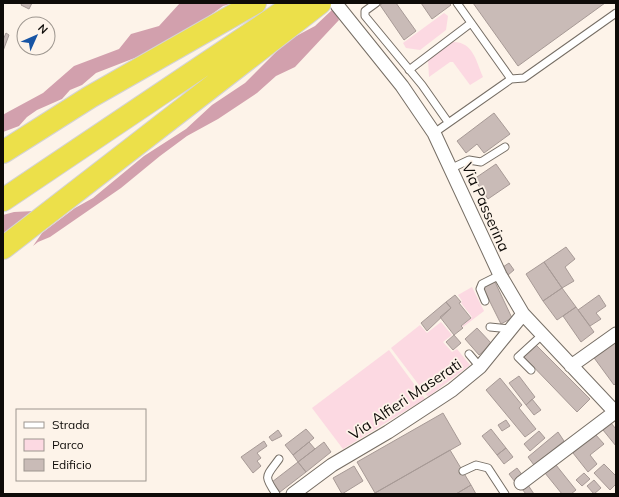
<svg xmlns="http://www.w3.org/2000/svg" width="619" height="497" font-family="Mulish,sans-serif">
<rect width="100%" height="100%" fill="#fdf3e9"/>
<!-- green -->
<path fill="#fcd9e2" d="M444 13 448 16 446 30 420 50 406 48 403 43Z
M452 42C473 41 476 61 483 77L470 85 453 62H450L429 77 428 60Z
M472 287 484 311 463 327 462 326 472 317 461 303 462 301 458 295Z
M441 322 452 335 443 342 452 352 457 349 470 365 428 397 391 348 420 325 427 333Z
M389 350 425 399 343 449 312 408Z"/>
<!-- forest -->
<path fill="#d2a0ad" d="M180 3H233L223 6 201 22 155 47 145 54 96 73 82 85 70 90 62 99 37 110 27 117 19 126 3 132V115L6 113 43 93 74 66 119 49 131 34 159 26Z
M333 9 339 20 295 67 276 76 257 93 218 119 187 136 160 156 121 188 50 237 38 242 33 246 42 233 75 208 93 198 144 156 186 129 212 105 245 83 287 41 315 26Z
M34 211 3 237V215L14 212Z"/>
<!-- building -->
<path fill="#c9bbb7" stroke="#a79a96" d="M22 3H32L29 9 21 5Z
M383 3H396L416 31 404 40 380 5Z
M421 3H449L451 5 432 19Z
M473 3H605L518 66Z
M6 33 9 35 3 51V40Z
M494 113 510 134 484 153 477 144 466 153 457 141Z
M496 164 510 184 488 199 474 179Z
M566 247 575 259 565 267 574 281 562 288 544 262Z
M544 262 562 288 543 301 526 274Z
M509 263 514 270 508 275 503 267Z
M495 282 512 318 501 324 483 288Z
M562 288 576 307 557 320 543 301Z
M455 295 461 302 459 303 471 318 461 326 463 328 454 335 440 317 451 308 446 302Z
M599 295 606 306 596 313 601 319 590 326 578 310Z
M446 302 451 308 427 331 421 323Z
M576 307 594 332 581 342 563 316Z
M477 328 492 344 479 355 465 339Z
M454 335 461 343 453 350 446 342Z
M616 339V383L614 385 592 355Z
M536 345 590 399 577 412 524 357Z
M519 376 535 397 526 405 509 383Z
M500 378 522 405 519 408 536 429 525 437 486 390Z
M532 399 541 410 534 415 526 405Z
M443 413 461 444 375 493 357 462Z
M506 420 510 426 502 431 498 425Z
M611 423 616 429V446L603 430Z
M306 429 314 438 293 455 285 445Z
M491 429 506 448 497 455 482 436Z
M278 430 282 436 272 441 269 437Z
M539 431 545 438 530 451 524 444Z
M558 432 564 441 534 465 528 457Z
M595 434 604 444 590 455 597 464 588 472 573 453Z
M264 441 267 446 257 453 261 458 257 461 261 466 253 473 241 457Z
M309 442 315 449 298 462 293 455Z
M324 442 331 452 306 472 298 462Z
M506 448 513 457 504 464 497 455Z
M450 450 471 485 456 494H376L375 493Z
M298 462 306 472 280 492 272 482Z
M604 464 616 476V484L610 490 594 473Z
M556 465 576 490 571 494H562L545 473Z
M354 466 363 481 342 494 333 478Z
M517 468 523 476 515 482 509 474Z
M584 473 590 479 582 486 576 480Z
M594 480 601 488 594 494 587 486Z
M471 485 476 494H456Z
M528 485 534 494H526L522 489Z"/>
<g fill="none" stroke-linecap="round" stroke-linejoin="round">
<defs>
<path id="service" d="M376 3 365 11V16L422 85 448 122
M457 3 511 79
M409 70 471 23
M434 133 511 79 524 78 616 13
M452 168 469 160 481 162 505 147
M485 301 480 289 482 284 500 275
M490 327 511 329
M469 354 480 367
M531 370 518 357 542 335
M463 471 476 465 488 468 505 494
M276 494C263 475 266 477 279 459"/>
<path id="minor" d="M337 5 402 86 434 133 500 275 523 314 616 413
M571 366 616 334
M521 483 615 412
M293 494 332 465 388 432 452 390 480 367 523 314"/>
<path id="trunk" d="M3 152 90 97 255 3
M3 200 296 3
M3 248 320 3"/>
</defs>
<!-- service casing -->
<use href="#service" stroke="#766e65" stroke-width="9"/>
<!-- minor casing -->
<use href="#minor" stroke="#766e65" stroke-width="15"/>
<!-- trunk casing -->
<use href="#trunk" stroke="#d4d3d3" stroke-width="24"/>
<!-- service -->
<use href="#service" stroke="#fff" stroke-width="7"/>
<!-- minor -->
<use href="#minor" stroke="#fff" stroke-width="13"/>
<!-- trunk -->
<use href="#trunk" stroke="#ece04a" stroke-width="22"/>
</g>
<g text-anchor="middle" dominant-baseline="central" stroke-width="3.5" stroke-linejoin="round" paint-order="stroke">
<!-- street labels -->
<g font-size="15" fill="#0e0b08" stroke="#fdf3e9">
<text transform="translate(486 207) rotate(66)">Via Passerina</text>
<text transform="translate(405 399) rotate(-34)">Via Alfieri Maserati</text>
</g>
</g>
<!-- border -->
<rect width="619" height="497" fill="none" stroke="#0e0b08" stroke-width="8"/>
<!-- legend -->
<rect x="16" y="409" width="130" height="72" fill="#fdf3e9" stroke="#9d968f"/>
<rect x="24" y="422" width="20" height="6" fill="#ffffff" stroke="#9d968f"/>
<text x="52" y="429" font-size="12" fill="#0e0b08">Strada</text>
<rect x="24" y="439" width="20" height="12" fill="#fcd9e2" stroke="#9d968f"/>
<text x="52" y="449" font-size="12" fill="#0e0b08">Parco</text>
<rect x="24" y="459" width="20" height="12" fill="#c9bbb7" stroke="#9d968f"/>
<text x="52" y="469" font-size="12" fill="#0e0b08">Edificio</text>
<!-- north arrow -->
<g transform="translate(36 36) rotate(45)"><circle r="19" fill="#fdf3e9" stroke="#9d968f"/>
<path d="M0-3L7 15L0 10L-7 15Z" fill="#1754a4"/>
<text y="-6" font-size="11" font-weight="bold" text-anchor="middle" fill="#0e0b08">N</text>
</g>
</svg>
